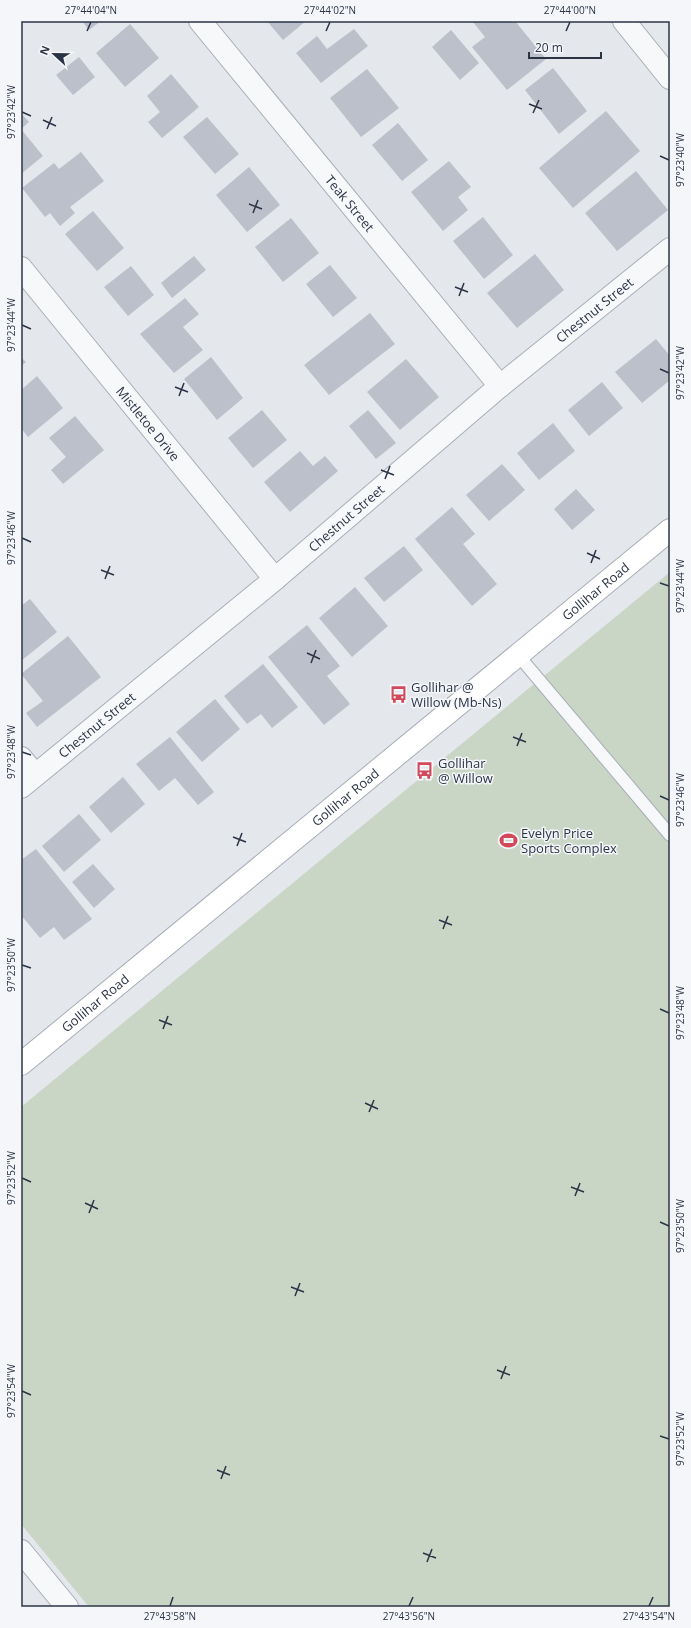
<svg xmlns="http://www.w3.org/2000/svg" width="691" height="1628" font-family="'Open Sans',sans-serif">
<rect width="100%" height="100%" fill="#e4e7ec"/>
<!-- pitch -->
<path fill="#c9d6c5" d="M670 572V1607H89L21 1524V1107Z"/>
<!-- building -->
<path fill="#bbc0ca" d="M82 21H101L89 30Z
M267 21H306L283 40Z
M475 21H515L546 59 507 90 472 47 485 37 473 22Z
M130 24 159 58 125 87 96 53Z
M354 29 368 46 321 83 296 53 317 36 327 49Z
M451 30 479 63 460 80 432 47Z
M79 57 95 77 73 95 56 75Z
M553 68 587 111 559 134 525 90Z
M367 69 399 108 361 137 330 98Z
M171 74 199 107 162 138 148 122 160 112 147 96Z
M606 111 640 151 573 208 539 168Z
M21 113 29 122 21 129Z
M207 117 239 154 215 174 183 137Z
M398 123 428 160 402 181 372 145Z
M21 129 43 156 21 174Z
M81 152 104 181 70 207 75 213 60 226 50 213 45 217 22 188 54 163 59 169Z
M449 161 471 187 458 197 468 210 443 231 411 192Z
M249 167 280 205 247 232 216 195Z
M636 171 668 210 617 251 585 213Z
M93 211 124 248 97 271 65 234Z
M483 217 513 255 484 279 453 241Z
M291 218 319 253 283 282 255 247Z
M535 254 564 290 517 328 487 293Z
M194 256 206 270 172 298 161 283Z
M330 265 357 298 333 317 306 284Z
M131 266 154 295 128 316 104 287Z
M185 298 199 314 183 327 203 350 174 373 140 334Z
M370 313 395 344 329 395 304 365Z
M656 339 670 356V380L642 403 615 372Z
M21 357 26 362 21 366Z
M211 357 243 398 217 420 184 379Z
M406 359 439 397 400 430 367 392Z
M37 376 63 408 28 437 21 428V390Z
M602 382 623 408 589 436 568 410Z
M262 410 287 440 253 468 228 438Z
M368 410 396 443 376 459 349 426Z
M75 416 104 450 63 484 51 470 66 457 49 438Z
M553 423 575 451 539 480 517 453Z
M300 451 313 466 325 456 338 471 290 512 264 482Z
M502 464 525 490 489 521 466 495Z
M576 489 595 510 572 530 554 509Z
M452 507 475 534 463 544 497 584 472 606 415 539Z
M404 546 423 570 384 602 364 578Z
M355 587 388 626 352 657 319 618Z
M30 599 57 632 21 661V606Z
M307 625 340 666 327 676 350 704 324 725 268 657Z
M68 636 101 677 37 727 26 713 43 701 21 674Z
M263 664 298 707 272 728 261 714 247 724 224 696Z
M215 699 240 729 202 762 176 732Z
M170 737 214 792 198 805 175 778 159 791 136 764Z
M123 777 145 804 111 833 89 807Z
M79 814 101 840 64 872 42 846Z
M36 849 92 919 64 940 54 927 40 938 21 915V860Z
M93 864 115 889 94 908 72 882Z"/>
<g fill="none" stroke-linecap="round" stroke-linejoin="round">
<defs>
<path id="service" d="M518 655 670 835"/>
<g id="minor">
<path id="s1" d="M200 21 500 386"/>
<path d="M624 21 670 78"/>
<path id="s2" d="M21 268 275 579"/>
<path d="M21 758 35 775"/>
<path id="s3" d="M21 787 275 579 500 386 670 249"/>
<path d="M21 1551 67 1607"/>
</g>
<g id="secondary">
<path id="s4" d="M21 1064 670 530"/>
</g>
</defs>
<!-- service casing -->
<use href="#service" stroke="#a9aeb7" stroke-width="14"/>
<!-- minor casing -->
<use href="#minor" stroke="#a9aeb7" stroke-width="24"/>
<!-- secondary casing -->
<use href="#secondary" stroke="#a9aeb7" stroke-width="24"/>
<!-- service -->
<use href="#service" stroke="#f7f8fa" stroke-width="12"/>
<!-- minor -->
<use href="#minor" stroke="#f7f8fa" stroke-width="22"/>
<!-- secondary -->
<use href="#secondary" stroke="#fff" stroke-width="22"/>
</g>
<!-- ticks -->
<path fill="none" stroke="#2b3445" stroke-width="1.5" d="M87 31 91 22M326 31 330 22M566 31 570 22M529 104 542 109M22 112 31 116M533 113 539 100M43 120 56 126M47 129 52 117M660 156 669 160M249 204 262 209M253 213 258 200M455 287 468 292M459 296 464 283M22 325 31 329M660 369 669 373M175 387 188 392M179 396 184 383M381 470 394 475M385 479 390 466M22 538 31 542M587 553 600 559M591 563 596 550M101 570 114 575M105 579 110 566M660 583 669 586M307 653 320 659M311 663 316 650M513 737 526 742M517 746 522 733M22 752 31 755M660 796 669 800M233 837 246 842M237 846 242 833M439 920 452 925M443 929 448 916M22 965 31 968M660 1009 669 1013M159 1020 172 1025M163 1029 168 1016M365 1103 378 1109M369 1112 374 1100M22 1178 31 1182M571 1187 584 1192M575 1196 580 1183M85 1203 98 1209M89 1213 94 1200M660 1222 669 1226M291 1287 304 1292M295 1296 300 1283M497 1370 510 1375M501 1379 506 1366M22 1391 31 1395M660 1436 669 1439M217 1470 230 1475M221 1479 226 1466M423 1553 436 1558M427 1562 432 1549M170 1606 173 1597M409 1606 413 1597M649 1606 653 1597"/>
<!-- icons -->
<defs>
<symbol id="bus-bare" viewBox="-9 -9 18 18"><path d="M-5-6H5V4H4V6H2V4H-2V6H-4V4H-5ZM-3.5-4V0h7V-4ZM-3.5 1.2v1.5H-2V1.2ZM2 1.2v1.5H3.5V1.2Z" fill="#d1495b" stroke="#f4f6f9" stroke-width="2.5" paint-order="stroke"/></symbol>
<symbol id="stadium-bare" viewBox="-9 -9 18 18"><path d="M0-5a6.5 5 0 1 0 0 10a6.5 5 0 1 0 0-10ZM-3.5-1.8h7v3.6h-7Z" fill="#d1495b" stroke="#f4f6f9" stroke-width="2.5" paint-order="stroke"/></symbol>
</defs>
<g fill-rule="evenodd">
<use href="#bus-bare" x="386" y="682" width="25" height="25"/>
<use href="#bus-bare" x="412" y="758" width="25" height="25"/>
<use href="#stadium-bare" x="496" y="828" width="25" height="25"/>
</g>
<g text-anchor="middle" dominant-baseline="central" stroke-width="3" stroke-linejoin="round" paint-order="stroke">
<!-- street labels -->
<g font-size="13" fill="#2b3445" stroke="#f4f6f9">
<text stroke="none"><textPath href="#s1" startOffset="236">Teak Street</textPath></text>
<text stroke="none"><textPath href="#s3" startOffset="746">Chestnut Street</textPath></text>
<text stroke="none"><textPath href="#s2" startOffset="201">Mistletoe Drive</textPath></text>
<text stroke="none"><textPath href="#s3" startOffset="422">Chestnut Street</textPath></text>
<text stroke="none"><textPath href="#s4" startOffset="744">Gollihar Road</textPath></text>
<text stroke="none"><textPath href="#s3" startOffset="98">Chestnut Street</textPath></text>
<text stroke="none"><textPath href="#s4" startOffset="420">Gollihar Road</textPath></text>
<text stroke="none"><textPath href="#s4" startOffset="96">Gollihar Road</textPath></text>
</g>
<!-- poi labels -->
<g font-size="13" fill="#2b3445" stroke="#f4f6f9" text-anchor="start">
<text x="411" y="687">Gollihar @<tspan x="411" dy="15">Willow (Mb-Ns)</tspan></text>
<text x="438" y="763">Gollihar<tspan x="438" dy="15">@ Willow</tspan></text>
<text x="521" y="833">Evelyn Price<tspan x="521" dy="15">Sports Complex</tspan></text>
</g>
</g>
<!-- border -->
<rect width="691" height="1628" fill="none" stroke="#f4f6f9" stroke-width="44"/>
<!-- north arrow -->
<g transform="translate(54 54) rotate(292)" stroke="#f4f6f9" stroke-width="3" paint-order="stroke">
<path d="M0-3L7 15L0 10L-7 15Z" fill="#2b3445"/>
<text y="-6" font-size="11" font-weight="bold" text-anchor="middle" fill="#2b3445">N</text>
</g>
<!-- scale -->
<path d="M529 52v6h72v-6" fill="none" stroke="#2b3445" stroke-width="2"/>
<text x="535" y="52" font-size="12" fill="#2b3445" stroke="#f4f6f9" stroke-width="3" paint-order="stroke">20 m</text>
<rect x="22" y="22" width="647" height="1584" fill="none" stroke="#2b3445" stroke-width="1.5"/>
<g font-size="10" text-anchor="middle" fill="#2b3445">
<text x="91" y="14">27°44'04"N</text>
<text x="330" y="14">27°44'02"N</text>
<text x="570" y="14">27°44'00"N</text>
<text transform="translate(11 112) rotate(-90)" y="4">97°23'42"W</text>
<text transform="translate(680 160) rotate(-90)" y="4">97°23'40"W</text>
<text transform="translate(11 325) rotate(-90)" y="4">97°23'44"W</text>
<text transform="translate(680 373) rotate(-90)" y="4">97°23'42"W</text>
<text transform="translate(11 538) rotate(-90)" y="4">97°23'46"W</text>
<text transform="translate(680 586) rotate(-90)" y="4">97°23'44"W</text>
<text transform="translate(11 752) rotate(-90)" y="4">97°23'48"W</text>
<text transform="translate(680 800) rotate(-90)" y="4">97°23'46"W</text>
<text transform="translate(11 965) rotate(-90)" y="4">97°23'50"W</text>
<text transform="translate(680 1013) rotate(-90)" y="4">97°23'48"W</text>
<text transform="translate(11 1178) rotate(-90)" y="4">97°23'52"W</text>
<text transform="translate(680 1226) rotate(-90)" y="4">97°23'50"W</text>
<text transform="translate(11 1391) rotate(-90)" y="4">97°23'54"W</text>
<text transform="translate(680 1439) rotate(-90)" y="4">97°23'52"W</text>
<text x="170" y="1620">27°43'58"N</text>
<text x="409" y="1620">27°43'56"N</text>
<text x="649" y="1620">27°43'54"N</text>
</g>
</svg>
